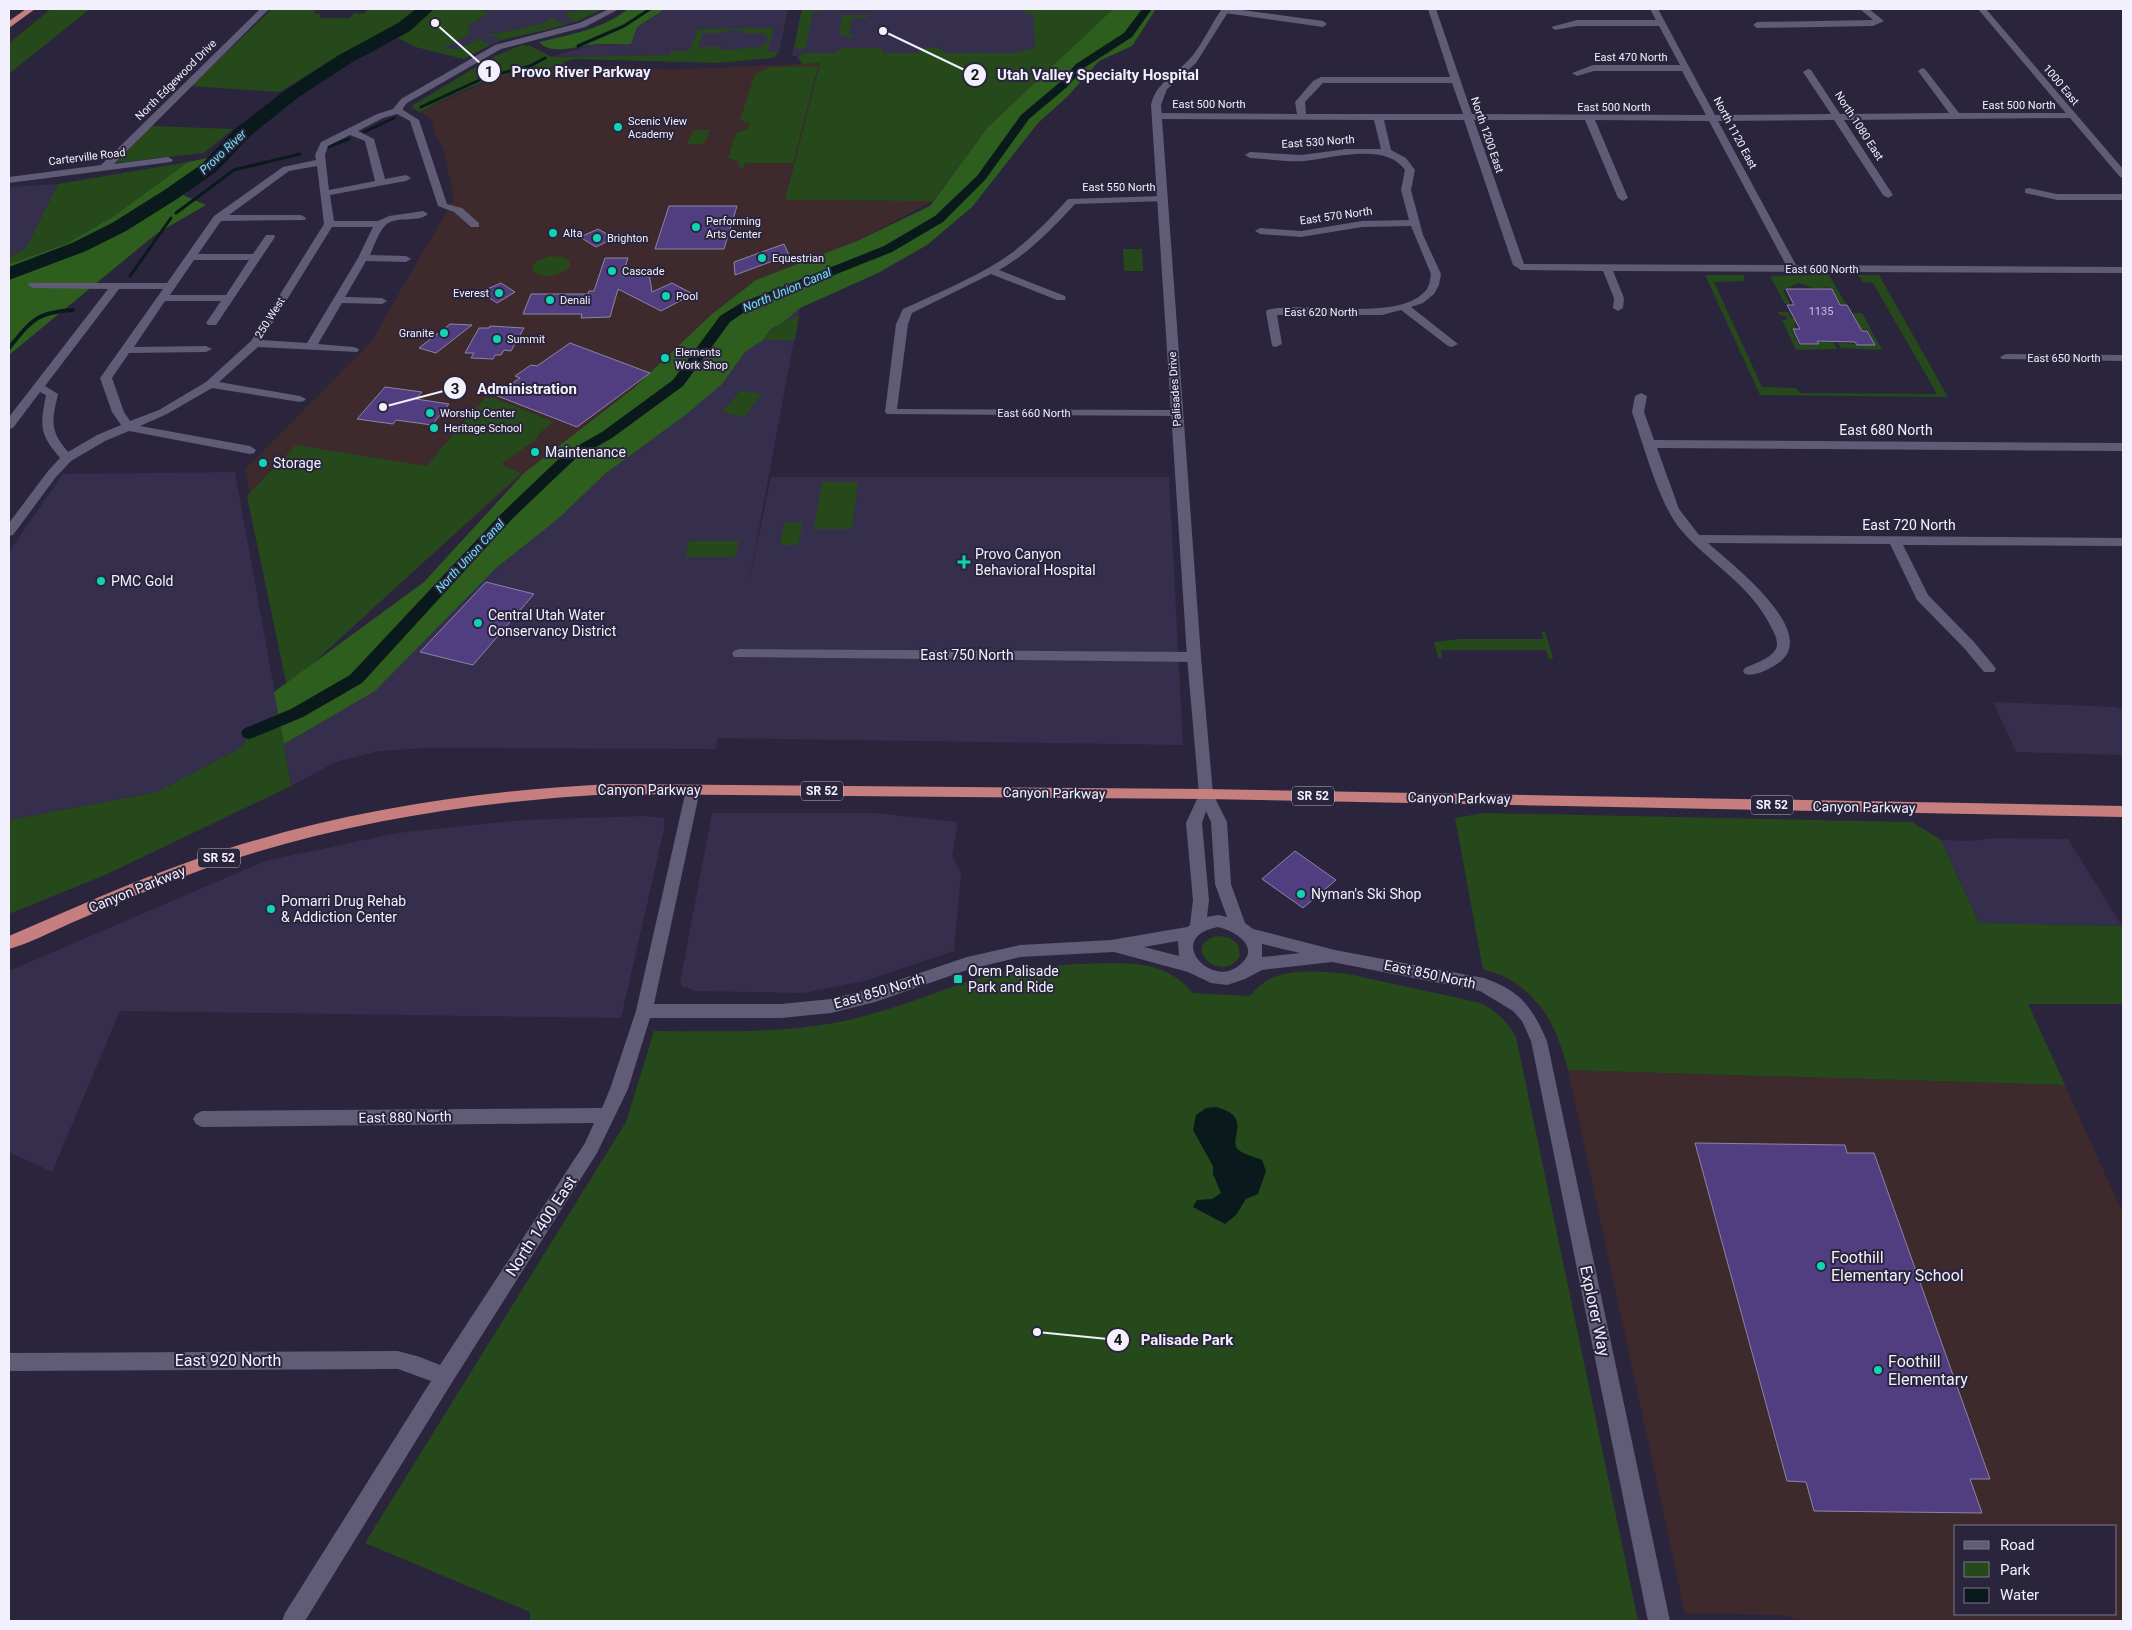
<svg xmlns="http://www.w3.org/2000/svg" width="2132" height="1630" font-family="Roboto,sans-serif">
<rect width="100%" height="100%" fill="#2a253d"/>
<!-- built -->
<path fill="#352e4c" d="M470 9H603L578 21 556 28 504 39 474 53 464 59 416 47 444 32Z
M665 9H788L779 53 552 57 590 45 631 44 637 27Z
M802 9H1041L1055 64 792 56Z
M58 184 26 248 9 257V187Z
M800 308 749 582 771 477H1169L1183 745 718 738 716 749 427 748 379 751 336 762 291 786 278 712 249 733 242 747 157 792 9 820V552L63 474 235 472 278 711 432 609 495 569 559 518 606 473 745 352 766 327Z
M1993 702 2116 707 2123 710V759L2121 755 2016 752Z
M712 813H876L958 822 952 856 961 872 954 951 865 981 804 993 697 991 683 987 680 983Z
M644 816 664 818V830L621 1018 120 1011 52 1172 9 1152V971L265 861 397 833 523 820Z
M1994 838 2068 839 2122 926 1979 923 1941 840 1969 841Z"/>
<!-- education -->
<path fill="#3e2a2c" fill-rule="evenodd" d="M820 63 785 200 933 201 857 241 756 280 712 314 635 387 524 473 290 681 245 469 370 343 454 199 443 148 435 134 432 120 420 112 497 77 540 67 630 66 668 70Z
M1568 1070 2065 1085 2123 1214V1621H1804L1783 1615 1685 1613ZM1956 1526H2116V1614H1956Z"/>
<!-- green -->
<path fill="#25491a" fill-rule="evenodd" d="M51 9H90L9 74V43Z
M272 9H317L314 13 321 14 319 18H350L354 13 363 14 369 9H416L402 21 383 33 323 65 280 92 191 86Z
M433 9H487L483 11 489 13 468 26 469 30 472 33 442 49H458L477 40 475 39 476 37 490 45 464 59 416 47 396 37 410 29Z
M582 9H603L576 22 565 15 569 11 575 13Z
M802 9H821V12H813L805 49 794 48Z
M1021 9H1113L987 128 933 201 785 200 820 63 802 64 797 57 804 53H835L842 48H882V53H919V49L933 47 942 49 943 53H1014L1035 48 1033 14H1026Z
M843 15H875L868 16 867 18H852L849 33 853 34 852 38 839 34Z
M547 19H553L566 25 502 40 488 34H495L549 22Z
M774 28 767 51 779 53 772 58 717 63 575 59 566 61 560 67C510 67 463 89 420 112L412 108 413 105 491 58 521 45 530 46 552 57 669 55 671 51H689L698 29ZM730 30H739L744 33H764L763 36H768L766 44H762L761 47C746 47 737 50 723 50L719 47H698L703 33H724Z
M818 66 793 163H745L743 169 739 167 738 161 728 158 736 133 748 129 750 123 740 120 755 74 771 67Z
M151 126 233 129 204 153 116 163Z
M693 130H710L704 144H687Z
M188 162 114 216 66 244 9 264V257L26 248 58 184Z
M1123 249H1142L1143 271H1124Z
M551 256 562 257 569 260 570 266C562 276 543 280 533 271L532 267 536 261Z
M1705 275H1743L1745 279 1743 281 1714 282 1762 387 1796 388 1800 393 1937 394 1873 283 1863 282 1858 275H1879L1948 397 1760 395Z
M1829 275 1846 304H1840L1835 294V292L1828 287 1816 289 1799 283 1783 290 1790 304H1785L1770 276Z
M1778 312H1788L1791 318H1798L1800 323H1794L1796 329H1791L1799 345H1819L1818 342H1833L1837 349 1796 350 1782 320H1787L1785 316 1780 315Z
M1852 313H1862L1882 350 1841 348 1838 343 1875 345 1867 329H1854L1849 319H1856Z
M799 316 795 340H764C773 326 783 321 799 316Z
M741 390 762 394 744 417 722 412Z
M485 398H494L554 422 542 431 534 441 501 464 521 473 287 687 247 496 296 445 426 466Z
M822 482H858L852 529H814Z
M785 522 803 523 798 545H780Z
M689 541H739L735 557H685Z
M1545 631 1553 658 1551 660 1548 658 1546 650H1441L1442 657 1440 658 1438 657 1434 642 1459 639H1543L1542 632Z
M278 712 291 786 105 875 9 914V820L157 792 242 747 249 733Z
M1484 813 1912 822 1941 840 1979 923 2122 926 2123 1004H2028L2065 1085 1568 1070C1558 1032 1546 1003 1512 981 1504 975 1492 972 1483 969L1455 818Z
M1216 936 1228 937 1238 944 1240 955C1226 986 1178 948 1216 936Z
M1077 964C1121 964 1162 956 1193 993L1249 996C1255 991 1262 982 1270 979 1292 968 1324 972 1348 974L1481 1003C1497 1012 1507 1021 1516 1037L1638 1621H530V1612L365 1543 626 1122 654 1031C716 1031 778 1034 839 1022 885 1013 928 995 972 980 1006 970 1042 967 1077 964Z"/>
<!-- forest -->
<path fill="#2d5e1e" d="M628 9H665L637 27 631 44C618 45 604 43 591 45 575 46 552 56 539 42 568 35 604 29 628 9Z
M1113 9H1156L1132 46 1099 61 1067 97 1038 123 972 207 927 245 878 273 800 308 785 321 771 329 763 340 745 352 722 384 688 413 606 473 559 518 495 569 375 691 284 744 274 692 424 582 524 473 635 387 712 314 756 280 857 241 930 206 987 128Z
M232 153 183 195 206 205 156 234 9 355V264L66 244 114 216 188 162Z"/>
<!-- water -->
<path fill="#0a1a1c" d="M1216 1107C1256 1117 1225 1141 1240 1151 1246 1155 1255 1157 1262 1160L1266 1171 1258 1194 1246 1199 1236 1215 1225 1224 1193 1207 1197 1200 1212 1199 1221 1193 1213 1174V1166L1193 1130 1196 1115 1206 1108Z"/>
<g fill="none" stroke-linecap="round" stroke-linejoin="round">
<!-- stream-far1 -->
<path stroke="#0a1a1c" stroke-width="3" d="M578 46 624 26 650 9
M421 107 486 77 530 66 545 58
M364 132 394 118
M328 147 349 139
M176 213 234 170 300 154
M130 276 171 218"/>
<!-- stream -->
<path stroke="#0a1a1c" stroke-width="4" d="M9 348C31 321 36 312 73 310"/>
<!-- canal -->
<path fill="#0a1a1c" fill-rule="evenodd" d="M1142 9H1152L1132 37 1084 68 1067 87 1029 119 985 180 943 222 892 252 749 309 730 322 683 386 612 438 575 459 512 519 362 683 303 717 255 737 249 739 243 737 241 733 243 729 291 709 350 675 502 513 565 453 602 432 673 380 720 316 741 303 884 246 935 216 977 176 1021 115 1059 83 1076 64 1124 33Z"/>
<!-- river -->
<path fill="#0a1a1c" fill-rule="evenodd" d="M416 9H434L410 31 351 63 296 99 249 137 216 172 177 199 126 231 86 251 9 280V267L72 243 112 223 163 191 202 164 235 129 284 91 339 55 398 23Z"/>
</g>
<!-- building -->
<path fill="#513e81" stroke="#8b85a3" d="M669 206H737L724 249H655Z
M598 229 614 238 596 247 580 237Z
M784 244 789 255 735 275 734 262Z
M605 258H628L622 276 649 273 652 292 672 283 693 294 661 311 618 289 610 317 581 318 582 314H523L531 294H588L589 291H594Z
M501 283 515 292 497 303 480 292Z
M1786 289H1832L1840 305H1847L1862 331H1867L1875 345H1857L1855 342 1817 341 1819 344H1800L1793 329H1800L1787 305H1794Z
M450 324 472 325 436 353 419 348Z
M490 326 524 328 511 351 504 350 501 355H495L493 359 471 358 474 353H465L479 328H489Z
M570 343 650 373 577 427 495 395 520 378 515 376 531 365 537 366Z
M385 387 422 392 416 399 449 404 432 425 396 420 393 424 357 419Z
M486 582 534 594 473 665 420 652Z
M1295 851 1336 880 1303 908 1262 879Z
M1695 1143 1845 1145 1847 1153H1874L1990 1479H1970L1982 1513 1814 1511 1806 1482 1787 1481Z"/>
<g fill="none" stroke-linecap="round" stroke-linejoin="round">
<!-- minor -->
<path fill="#605b76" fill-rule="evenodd" d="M260 9H269L114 164 168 157 173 160 171 162 9 183V177L101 165Z
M609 9H619L585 27 501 49 407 103 403 108V110L419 120 447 204 462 208 479 223V227H471L454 212 438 206 410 121 397 114 383 118 358 131 374 139 385 179 406 175 411 178 406 181 330 195 334 221H378L389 216 423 211 428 214C417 224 394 214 384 227 378 234 374 246 370 255L406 256 411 259 406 262 366 261 345 297 382 298 387 301 382 304 342 303 318 344 353 347 357 348 359 350 357 352 258 347 219 382 300 396 306 399 304 401 300 402 212 388 167 414 140 426 250 446 256 450 254 453 250 454 129 431 105 441 71 461 56 477 13 535 9 536V523L48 471 60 458C39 434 40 426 46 395L40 392 13 428 9 429V417L108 289 33 288 28 285 29 283H167L214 216 283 167 316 160 315 155 321 142 377 114 393 109 401 99 495 45 579 23ZM350 135 365 141 375 181 329 190 325 155 328 146ZM317 166 324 224 251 341 206 382 159 410 130 421 124 412 112 378 129 353 206 352 212 349 206 346 134 347 165 301H221L206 323 208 325H216L275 237 274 235H266L253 254H198L221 221 305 220 306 218 301 215H229L289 171ZM332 227H373L358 258 307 343 262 340ZM194 260H249L226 295H170ZM119 289H163L100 378 112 412 121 425 97 435 68 452C49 430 52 421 58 394L45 386Z
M1222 9H1234L1323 21 1327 24 1323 27 1225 13 1222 12Z
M1428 9H1436L1472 114 1706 115 1682 71H1594L1577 76 1572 73 1593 65H1680L1659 26H1577L1555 30 1551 27 1577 20H1656L1650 9H1658L1715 115 1831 114 1803 72 1808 69 1811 70 1840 114 1949 113 1918 71 1922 68 1925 69 1959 113H2075V117L2072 118 1844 120 1893 195 1888 198 1883 195 1834 120 1718 121 1796 265 2123 267V273L1613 271 1624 298 1623 308 1618 311 1613 308 1614 298 1603 271 1521 270 1513 265 1464 120H1384L1391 150 1406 158 1415 170 1411 190 1423 235 1441 274 1439 285 1434 294 1423 303 1411 307 1458 344 1452 347 1448 346 1401 310 1382 315H1277L1282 344 1276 347 1272 346 1266 312 1267 310C1305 300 1401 324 1427 289 1430 284 1430 279 1431 274L1411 226 1362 227 1301 237 1260 234 1255 231 1260 228 1301 231 1362 221 1409 220 1401 190 1405 170C1386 142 1333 158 1304 161 1286 162 1267 159 1250 158L1245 155 1250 152 1302 155 1346 149H1381L1374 120 1157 119 1152 116 1157 113 1297 114 1295 102 1313 81 1321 77H1450ZM1323 83H1452L1463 114H1306L1305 102ZM1474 120H1585L1618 198 1623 201 1628 198 1595 120 1709 121 1786 265 1524 264Z
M1860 9H1869L1884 21 1873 26 1757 28 1753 25 1757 22 1873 20Z
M2029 188 2057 194H2123V200H2057L2025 193V189Z
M1162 196 1167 199 1166 201 1075 204C1053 228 1028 254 999 270L1065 296 1066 298 1065 300H1057L991 274 912 313 908 324 897 409 1177 410 1181 412 1183 414 1181 416 887 414 885 412 896 324 903 309C936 294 969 280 1000 261 1025 245 1048 221 1068 199Z
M2006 354 2123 355V361L2002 359 2000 357Z
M1641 393 1647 396 1644 412 1654 440 2123 443V451L1657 448 1679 509 1699 535 2123 538V546L1903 545 1928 595 1974 642 1994 666 1996 669 1994 672H1984L1964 648 1917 600 1890 544 1708 543C1729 562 1824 634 1777 664 1769 669 1755 677 1745 674L1743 671 1745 668C1755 663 1777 657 1777 644 1777 638 1774 632 1771 627 1751 585 1710 564 1681 530 1659 504 1644 446 1632 412L1635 396Z
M739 649 1194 652 1199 654 1201 657 1199 660 1194 662 734 657 732 654 734 651Z
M693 785 698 786 700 790 654 1004H781L831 999 875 988 967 957 1020 945 1111 940 1187 927 1190 925 1193 900 1186 823 1201 790 1206 789 1211 790 1227 822 1231 884 1245 923 1253 929 1335 950 1484 978C1521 991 1532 1007 1547 1041L1670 1621H1648L1531 1041 1522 1021 1513 1011 1480 991 1332 962 1262 970 1245 979 1227 985 1211 983 1188 972 1114 952 1020 957 967 970 875 1002 831 1013 781 1018H650L628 1089 597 1153 451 1384 305 1621H282L285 1613 431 1381 398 1369 9 1371V1353L398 1351 420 1357 440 1365 585 1143 594 1123 202 1127 196 1124 193 1119 196 1114 202 1111 602 1108 610 1089 636 1011 686 790 688 786ZM1206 811 1211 822 1215 884 1227 917 1218 915 1207 917 1209 900 1202 823ZM1218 927C1238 932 1263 949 1237 967 1209 987 1165 937 1218 927ZM1178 941 1179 956 1144 947ZM1262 944 1300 953 1262 957Z"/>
<!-- tertiary -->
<path fill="#605b76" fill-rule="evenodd" d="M1222 9H1230L1196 63 1167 89 1161 105 1201 657 1213 794 1211 798 1206 799 1201 798 1199 794 1187 657 1151 105C1156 81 1179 73 1193 55 1204 41 1211 24 1222 9Z
M1978 9H1986L2123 169V178L2120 177Z"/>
<!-- trunk -->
<path fill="#c77e7e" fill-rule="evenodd" d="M26 9H35L9 28V21Z
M611 784 1206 789 2123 806V817L1206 799 611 794C472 802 336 823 204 869 159 885 115 904 71 923 51 932 30 943 9 949V936C69 910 129 883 191 861 327 813 468 791 611 784Z"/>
</g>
<!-- markers -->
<g fill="#0fd5b4" stroke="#2a253d" stroke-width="2">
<circle cx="618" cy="127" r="5"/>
<circle cx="696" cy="227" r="5"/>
<circle cx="553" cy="233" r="5"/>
<circle cx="597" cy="238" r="5"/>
<circle cx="762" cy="258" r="5"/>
<circle cx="612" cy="271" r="5"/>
<circle cx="499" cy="293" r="5"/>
<circle cx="666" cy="296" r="5"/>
<circle cx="550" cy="300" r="5"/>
<circle cx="444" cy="333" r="5"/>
<circle cx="497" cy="339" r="5"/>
<circle cx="665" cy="358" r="5"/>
<circle cx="430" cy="413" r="5"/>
<circle cx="434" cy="428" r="5"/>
<circle cx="535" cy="452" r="5"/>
<circle cx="263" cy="463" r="5"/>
<path d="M961.5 554.5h5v5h5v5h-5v5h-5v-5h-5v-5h5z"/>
<circle cx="101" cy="581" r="5"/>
<circle cx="478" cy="623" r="5"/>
<circle cx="1301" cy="894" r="5"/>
<circle cx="271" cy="909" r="5"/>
<rect x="953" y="974" width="10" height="10" rx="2.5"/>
<circle cx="1821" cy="1266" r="5"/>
<circle cx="1878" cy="1370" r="5"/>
</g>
<g text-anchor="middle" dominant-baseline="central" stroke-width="4" stroke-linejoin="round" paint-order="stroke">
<!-- far-street labels -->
<g font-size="11" fill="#f2f0fd" stroke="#2a253d">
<text x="1631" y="57">East 470 North</text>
<text transform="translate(176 80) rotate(-45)">North Edgewood Drive</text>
<text transform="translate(2061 85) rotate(50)">1000 East</text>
<text x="1209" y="104">East 500 North</text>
<text x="2019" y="105">East 500 North</text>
<text x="1614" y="107">East 500 North</text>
<text transform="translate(1859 126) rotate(57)">North 1080 East</text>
<text transform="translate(1735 133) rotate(62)">North 1120 East</text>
<text transform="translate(1487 135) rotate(71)">North 1200 East</text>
<text transform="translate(1318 142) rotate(-4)">East 530 North</text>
<text transform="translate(87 157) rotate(-7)">Carterville Road</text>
<text x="1119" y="187">East 550 North</text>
<text transform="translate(1336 216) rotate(-8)">East 570 North</text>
<text x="1822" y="269">East 600 North</text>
<text x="1321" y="312">East 620 North</text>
<text transform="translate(270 318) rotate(-58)">250 West</text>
<text x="2064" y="358">East 650 North</text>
<text transform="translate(1175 389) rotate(-94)">Palisades Drive</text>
<text x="1034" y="413">East 660 North</text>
</g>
<!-- far-poi labels -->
<g font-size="11" fill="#f2f0fd" stroke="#2a253d" text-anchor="start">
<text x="628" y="121">Scenic View<tspan x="628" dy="13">Academy</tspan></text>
<text x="706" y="221">Performing<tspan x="706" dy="13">Arts Center</tspan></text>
<text x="563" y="233">Alta</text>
<text x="607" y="238">Brighton</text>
<text x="772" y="258">Equestrian</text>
<text x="622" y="271">Cascade</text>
<text x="489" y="293" text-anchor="end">Everest</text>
<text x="676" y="296">Pool</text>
<text x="560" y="300">Denali</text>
<text x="434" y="333" text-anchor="end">Granite</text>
<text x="507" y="339">Summit</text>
<text x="675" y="352">Elements<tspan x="675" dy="13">Work Shop</tspan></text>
<text x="440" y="413">Worship Center</text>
<text x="444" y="428">Heritage School</text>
</g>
<!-- number labels -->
<g font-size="11" fill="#cac4de">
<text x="1821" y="311">1135</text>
</g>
<!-- far-water labels -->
<g font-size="12" font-style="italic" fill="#6de6f7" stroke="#2a253d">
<text transform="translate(223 152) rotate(-43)">Provo River</text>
<text transform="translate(787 290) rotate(-23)">North Union Canal</text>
<text transform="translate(470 556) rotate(-47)">North Union Canal</text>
</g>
<!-- shield labels -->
<g fill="#2a253d" stroke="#b6b3c3" stroke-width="1">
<rect x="801" y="781.5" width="42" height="19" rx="4"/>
<rect x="1292" y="786.5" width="42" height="19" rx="4"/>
<rect x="1751" y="795.5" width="42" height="19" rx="4"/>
<rect x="198" y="848.5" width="42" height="19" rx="4"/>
</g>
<g font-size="12" font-weight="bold" fill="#f2f0fd">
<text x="822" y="791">SR 52</text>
<text x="1313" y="796">SR 52</text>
<text x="1772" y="805">SR 52</text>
<text x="219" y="858">SR 52</text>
</g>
<!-- street labels -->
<g font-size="14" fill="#f2f0fd" stroke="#2a253d">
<text x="1886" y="430">East 680 North</text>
<text x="1909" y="525">East 720 North</text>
<text x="967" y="655">East 750 North</text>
<text x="649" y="790">Canyon Parkway</text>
<text transform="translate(1054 793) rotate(1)">Canyon Parkway</text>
<text transform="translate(1459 798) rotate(1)">Canyon Parkway</text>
<text transform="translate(1864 807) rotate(1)">Canyon Parkway</text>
<text transform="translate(137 889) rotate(-22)">Canyon Parkway</text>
<text transform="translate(1430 974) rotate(12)">East 850 North</text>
<text transform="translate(879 991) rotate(-16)">East 850 North</text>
<text transform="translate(405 1117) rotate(-1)">East 880 North</text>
</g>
<!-- poi labels -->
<g font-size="14" fill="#f2f0fd" stroke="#2a253d" text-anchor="start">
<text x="545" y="452">Maintenance</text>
<text x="273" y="463">Storage</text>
<text x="975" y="554">Provo Canyon<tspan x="975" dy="16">Behavioral Hospital</tspan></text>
<text x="111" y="581">PMC Gold</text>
<text x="488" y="615">Central Utah Water<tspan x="488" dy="16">Conservancy District</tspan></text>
<text x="1311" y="894">Nyman's Ski Shop</text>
<text x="281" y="901">Pomarri Drug Rehab<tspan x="281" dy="16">&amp; Addiction Center</tspan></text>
<text x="968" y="971">Orem Palisade<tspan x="968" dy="16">Park and Ride</tspan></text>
</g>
<!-- near-street labels -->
<g font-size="16" fill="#f2f0fd" stroke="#2a253d">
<text transform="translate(541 1226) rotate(-57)">North 1400 East</text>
<text transform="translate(1595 1311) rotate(78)">Explorer Way</text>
<text x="228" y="1360">East 920 North</text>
</g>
<!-- near-poi labels -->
<g font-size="16" fill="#f2f0fd" stroke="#2a253d" text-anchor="start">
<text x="1831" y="1257">Foothill<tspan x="1831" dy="18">Elementary School</tspan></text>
<text x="1888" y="1361">Foothill<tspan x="1888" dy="18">Elementary</tspan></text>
</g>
</g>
<!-- callouts -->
<path fill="none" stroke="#f2f0fd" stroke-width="2" d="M435 23L489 71M883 31L975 75M383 407L455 388M1037 1332L1118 1340"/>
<g fill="#f2f0fd" stroke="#2a253d" stroke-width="2">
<circle cx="435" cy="23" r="5"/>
<circle cx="883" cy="31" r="5"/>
<circle cx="383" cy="407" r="5"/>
<circle cx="1037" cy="1332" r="5"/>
<circle cx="489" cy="71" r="12"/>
<circle cx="975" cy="75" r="12"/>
<circle cx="455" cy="388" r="12"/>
<circle cx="1118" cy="1340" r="12"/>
</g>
<g font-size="15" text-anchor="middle" font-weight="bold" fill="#111">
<text x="489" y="77">1</text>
<text x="975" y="80">2</text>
<text x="455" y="394">3</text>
<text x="1118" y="1345">4</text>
</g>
<g font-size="15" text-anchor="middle" font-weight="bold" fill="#f2f0fd" stroke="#2a253d" stroke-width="4" stroke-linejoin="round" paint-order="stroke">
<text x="581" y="77">Provo River Parkway</text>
<text x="1098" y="80">Utah Valley Specialty Hospital</text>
<text x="527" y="394">Administration</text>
<text x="1187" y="1345">Palisade Park</text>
</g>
<!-- border -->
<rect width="2132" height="1630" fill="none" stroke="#f2f0fd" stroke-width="20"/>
<!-- legend -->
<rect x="1954" y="1525" width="162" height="90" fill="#2a253d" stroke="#7a768a"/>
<rect x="1964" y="1541" width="25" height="8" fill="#605b76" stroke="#7a768a"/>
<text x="2000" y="1550" font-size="15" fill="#f2f0fd">Road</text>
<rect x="1964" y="1562" width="25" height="15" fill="#25491a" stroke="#7a768a"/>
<text x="2000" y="1575" font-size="15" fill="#f2f0fd">Park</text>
<rect x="1964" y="1588" width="25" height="15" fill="#0a1a1c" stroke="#7a768a"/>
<text x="2000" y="1600" font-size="15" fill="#f2f0fd">Water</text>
</svg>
